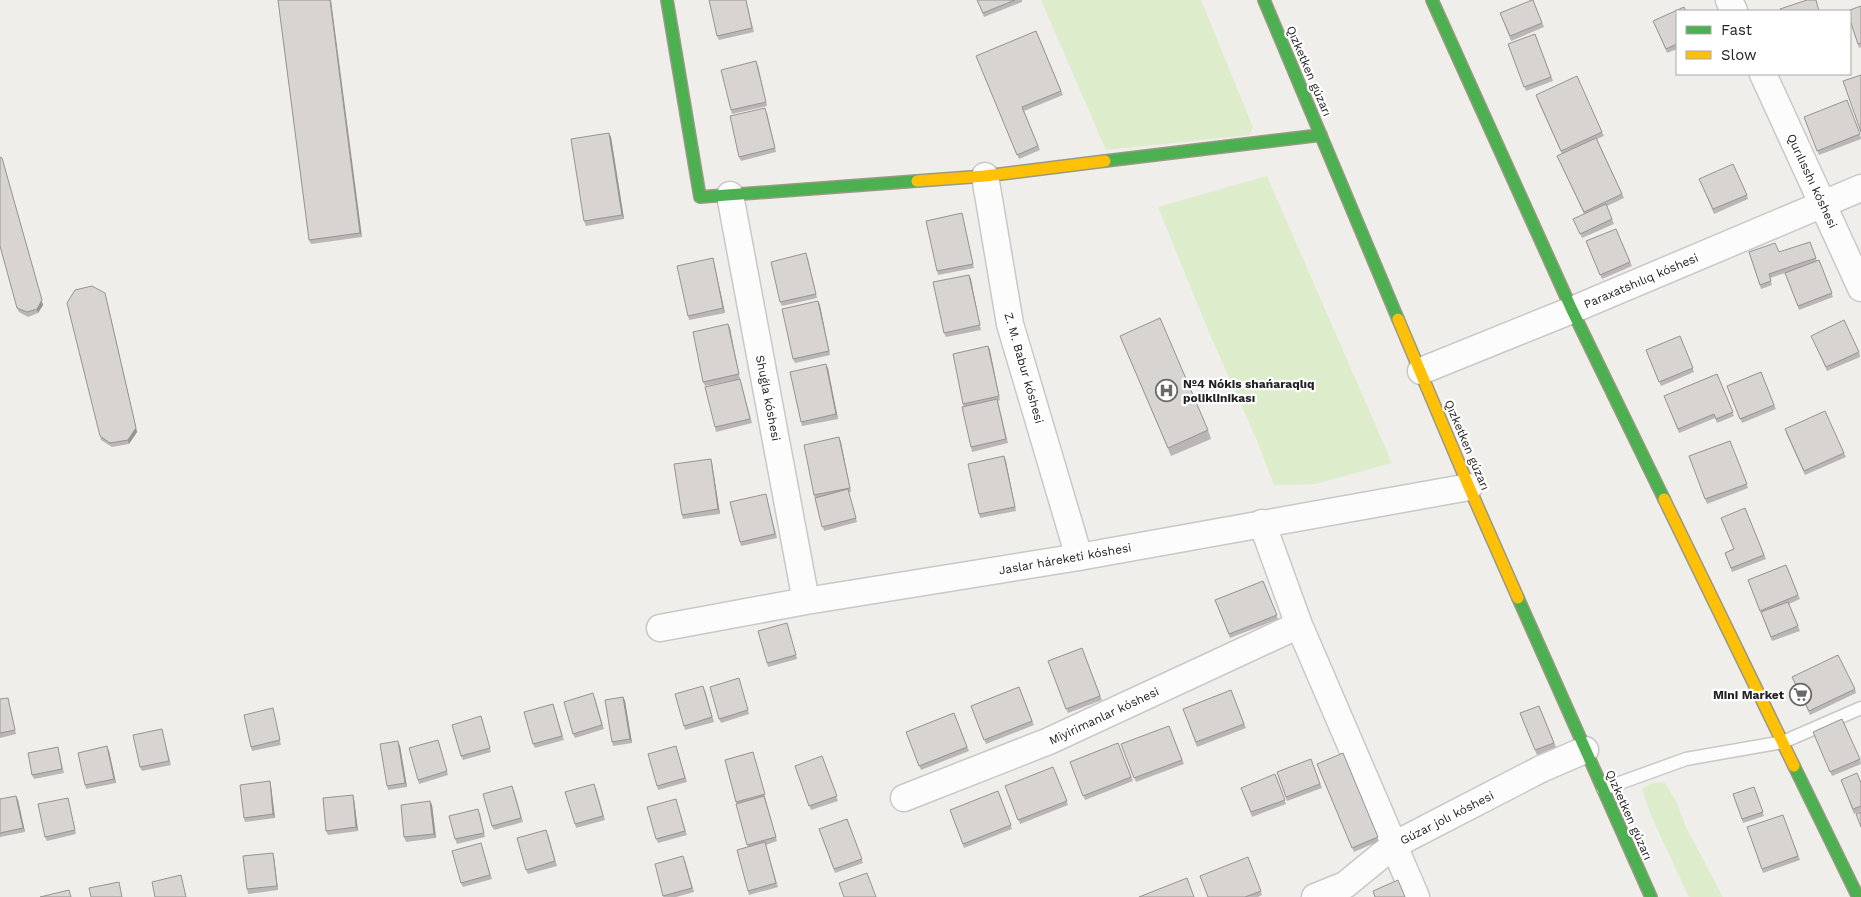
<svg xmlns="http://www.w3.org/2000/svg" width="1861" height="897" font-family="'Work Sans',sans-serif">
<rect width="100%" height="100%" fill="#f0eeeb"/>
<!-- grass -->
<path fill="#ddeccb" d="M1041 0H1201L1253 127 1249 135 1106 150Z
M1267 176 1392 463 1315 484 1274 485 1258 443 1208 330 1158 207Z
M1664 782 1676 801 1687 829 1723 897H1689L1652 818 1642 790 1651 783Z"/>
<g fill="none" stroke-linecap="round" stroke-linejoin="round">
<defs>
<path id="lane" d="M1603 789 1686 759 1783 742 1861 708"/>
<path id="street" d="M1729 0 1734 11
M1763 74 1861 288
M985 176 1010 324 1079 557
M730 195 806 601
M1421 371 1572 310 1861 188
M1262 523 1299 625 1416 897
M660 628 806 601 1079 557 1469 487
M904 798 1049 741 1299 625
M1315 897 1345 885 1394 845 1541 769 1585 750"/>
<path id="fast" d="M667 0 700 197 917 181
M1264 0 1398 319
M1432 0 1572 310 1664 499
M1105 161 1321 135
M1518 598 1651 897
M1794 766 1858 897"/>
<path id="slow" d="M917 181 985 176 1105 161
M1398 319 1469 487 1518 598
M1664 499 1794 766"/>
</defs>
<!-- lane casing -->
<use href="#lane" stroke="#c9c8c7" stroke-width="15"/>
<!-- street casing -->
<use href="#street" stroke="#c9c8c7" stroke-width="29"/>
<!-- fast casing -->
<use href="#fast" stroke="#999a82" stroke-width="14"/>
<!-- slow casing -->
<use href="#slow" stroke="#999a82" stroke-width="14"/>
<!-- lane -->
<use href="#lane" stroke="#fdfcfc" stroke-width="12"/>
<!-- street -->
<use href="#street" stroke="#fdfcfc" stroke-width="26"/>
<!-- fast -->
<use href="#fast" stroke="#4caf50" stroke-width="11"/>
<!-- slow -->
<use href="#slow" stroke="#ffc107" stroke-width="11"/>
</g>
<!-- wall -->
<path fill="#b9b6b5" d="M278 0 362 237 311 244 309 240Z
M746 0 754 32 719 40 717 36Z
M977 0H1022V2L984 17Z
M1533 0 1544 27 1511 41 1500 13Z
M1861 6V47L1859 48 1850 20Z
M1677 11V49L1667 53 1655 25Z
M1036 31 1063 95 1024 111 1040 150 1019 159 976 56Z
M1535 34 1553 81 1526 91 1508 44Z
M758 65 767 106 732 114 731 110Z
M1537 99 1602 132 1604 136 1597 139 1624 198 1607 206 1614 224 1582 238 1575 223 1584 214 1559 160 1557 156 1562 154Z
M767 112 776 152 741 161 739 157Z
M1804 117 1860 134 1861 139 1819 155Z
M611 137 624 219 586 226 584 221Z
M1701 183 1747 195 1748 199 1714 214Z
M963 217 974 268 938 275 937 271Z
M1616 229 1632 266 1602 279 1586 241Z
M1810 242 1817 261 1819 260 1833 297 1799 310 1785 273 1770 278 1772 285 1761 289 1749 252H1779Z
M713 258 725 313 689 320 688 316Z
M808 258 817 298 782 306 780 302Z
M969 275 981 330 946 337 944 333Z
M105 293 137 432 129 444 112 447 101 440 100 436Z
M818 301 830 355 795 363 793 359Z
M43 305 38 313 28 317 19 312 17 308Z
M728 324 740 379 705 386 703 382Z
M1120 336 1208 430 1211 439 1171 456Z
M1680 336 1694 372 1661 386 1646 350Z
M1813 340 1859 352 1860 357 1827 371Z
M988 346 1000 400 998 401 1008 443 972 452 971 447 963 404Z
M826 364 838 419 802 426 801 422Z
M1761 372 1776 409 1742 423 1727 386Z
M1717 374 1734 416 1717 423 1715 418 1679 433 1664 396Z
M740 379 752 423 716 432 715 427Z
M1786 433 1844 453 1846 457 1805 475Z
M839 437 851 492H849L857 522 824 531 814 495Z
M1730 441 1748 488 1707 504 1689 456Z
M1004 456 1016 511 980 518 979 514Z
M711 459 712 463 720 514 683 519 682 515Z
M767 498 777 538 741 546 740 542Z
M1745 508 1766 559 1732 572 1725 553 1733 549Z
M1786 565 1800 599 1789 604 1800 631 1772 641 1748 580Z
M1263 581 1278 619 1230 638 1215 600Z
M788 627 797 659 768 667 767 663Z
M1082 648 1102 700 1068 713 1048 661Z
M1792 677 1855 689 1856 693 1810 715Z
M740 683 749 714 721 723 719 719Z
M1019 687 1034 725 986 744 971 706Z
M705 690 714 722 685 730 684 726Z
M1231 690 1246 728 1197 747 1183 709Z
M623 697 625 701 632 743 613 746 612 742Z
M595 698 604 729 575 738 573 734Z
M0 699 9 702 16 734 0 738Z
M553 704 564 740 535 748 533 744Z
M1539 706 1556 747 1537 755 1520 713Z
M274 713 281 745 252 751 251 747Z
M954 713 969 751 921 770 906 732Z
M482 720 491 752 463 760 461 756Z
M1169 726 1184 764 1136 782 1121 744Z
M162 729 171 765 142 771 140 767Z
M1813 732 1860 759 1861 764 1832 776Z
M438 740 448 775 419 784 418 780Z
M1118 743 1133 781 1085 800 1070 762Z
M400 746 407 787 388 790 387 786Z
M676 746 687 782 658 790 657 786Z
M58 747 64 773 34 779 32 775Z
M109 751 116 783 86 789 85 785Z
M753 752 777 841 766 845 778 887 749 895 748 891V847L725 760Z
M1343 753 1379 841 1354 852 1317 764Z
M822 756 838 801 811 810 795 766Z
M1311 759 1322 788 1287 801 1277 772Z
M1053 767 1068 805 1020 824 1005 786Z
M1275 774 1286 804 1252 817 1241 788Z
M1841 780 1861 783V811L1854 814Z
M270 781 271 786 275 818 245 822 244 818Z
M1754 787 1764 816 1743 823 1733 794Z
M596 788 605 820 576 828 575 824Z
M514 790 523 822 494 830 492 826Z
M998 791 1012 829 964 848 950 810Z
M353 795 354 799 358 831 328 835 326 831Z
M68 798 76 834 47 841 45 837Z
M0 799 18 800 25 832 0 837Z
M430 801 432 805 436 838 406 842 404 837Z
M677 803 687 835 658 843 656 839Z
M480 813 485 837 457 844 455 839Z
M1783 815 1800 860 1763 873 1747 827Z
M847 819 863 863 835 873 819 829Z
M548 834 557 866 528 874 526 870Z
M481 843 492 879 463 887 461 883Z
M273 853 274 857 278 890 248 894 247 889Z
M1248 857 1262 895 1258 897H1208Z
M685 860 694 892 676 897H664L663 896Z"/>
<!-- shaded-wall -->
<path fill="#969493" d="M330 0H331L362 237 360 233Z
M609 133 611 137 624 219 622 215Z
M3 162 43 305 38 313 37 309Z
M713 258 714 262 725 313 723 308Z
M969 275 971 279 981 330 980 325Z
M105 293 137 432 129 444 128 440Z
M818 301 820 305 830 355 829 351Z
M728 324 730 328 740 379 739 374Z
M988 346 990 350 1000 400 999 396Z
M826 364 828 368 838 419 836 414Z
M839 437 841 442 851 492 850 488Z
M1004 456 1006 461 1016 511 1015 507Z
M711 459 712 463 720 514 718 509Z
M623 697 625 701 632 743 630 739Z
M398 741 400 746 407 787 405 783Z
M107 746 109 751 116 783 114 779Z
M270 781 271 786 275 818 273 814Z
M353 795 354 799 358 831 356 827Z
M16 796 18 800 25 832 23 828Z
M430 801 432 805 436 838 434 834Z
M273 853 274 857 278 890 277 886Z"/>
<!-- building -->
<path fill="#d7d4d2" stroke="#969493" d="M278 0H330L360 233 309 240Z
M709 0H746L752 28 717 36Z
M977 0H1015L983 13Z
M1532 0H1533L1542 23 1510 36 1500 13Z
M1807 0H1816L1819 11H1781L1780 9Z
M1861 6V43L1858 44 1850 20V11H1847Z
M1684 7 1686 11H1677V44L1666 49 1653 21Z
M1036 31 1061 91 1022 107 1038 146 1017 155 976 56Z
M1535 34 1551 77 1524 87 1508 44Z
M756 61 766 102 731 110 721 70Z
M1861 75V132L1843 81Z
M1577 76 1602 132 1561 151 1536 95Z
M1847 100 1860 134 1817 151 1804 117Z
M765 108 775 148 739 157 730 116Z
M609 133 622 215 584 221 571 139Z
M1596 138 1622 194 1584 212 1557 156Z
M0 157 2 158 42 300 37 309 27 312 17 308 0 246Z
M1733 164 1747 195 1713 209 1699 179Z
M1606 204 1612 219 1580 234 1573 219Z
M962 213 973 264 937 271 926 221Z
M1616 229 1630 262 1600 275 1586 241Z
M1810 242 1816 258 1769 274 1771 281 1760 285 1749 252 1775 243 1779 252Z
M806 253 816 294 780 302 771 262Z
M713 258 723 308 688 316 677 266Z
M1819 260 1832 293 1798 306 1785 273Z
M969 275 980 325 944 333 933 282Z
M92 286 105 293 136 428 128 440 110 443 100 436 67 303 75 290Z
M818 301 829 351 793 359 782 309Z
M1160 318 1208 430 1168 448 1120 336Z
M1844 320 1859 352 1826 367 1811 336Z
M728 324 739 374 703 382 693 332Z
M1680 336 1693 368 1659 382 1646 350Z
M988 346 999 396 963 404 953 354Z
M826 364 836 414 801 422 790 372Z
M1761 372 1774 405 1740 419 1727 386Z
M1717 374 1733 412 1716 419 1714 414 1678 429 1664 396Z
M740 379 750 419 715 427 705 387Z
M997 399 1006 439 971 447 962 407Z
M1825 411 1844 453 1804 471 1785 429Z
M839 437 850 488 814 495 804 445Z
M1730 441 1747 484 1705 499 1689 456Z
M1004 456 1015 507 979 514 968 464Z
M711 459 718 509 682 515 674 464Z
M848 489 856 518 822 527 815 498Z
M766 494 775 534 740 542 730 502Z
M1745 508 1764 555 1731 568 1725 553 1734 549 1721 518Z
M1786 565 1798 595 1760 611 1748 580Z
M1263 581 1277 615 1229 634 1215 600Z
M1788 602 1798 626 1771 637 1761 612Z
M787 623 796 655 767 663 758 631Z
M1082 648 1100 696 1066 709 1048 661Z
M1838 655 1855 689 1809 711 1792 677Z
M739 678 748 710 719 719 710 687Z
M703 686 712 717 684 726 675 694Z
M1019 687 1032 721 984 740 971 706Z
M1231 690 1244 724 1196 742 1183 709Z
M593 693 602 725 573 734 564 702Z
M623 697 630 739 612 742 605 700Z
M8 698 15 730 0 733V699Z
M553 704 562 736 533 744 524 712Z
M1539 706 1554 743 1535 750 1520 713Z
M273 708 280 740 251 747 244 715Z
M954 713 967 747 919 766 906 732Z
M481 716 490 748 461 756 452 725Z
M1842 719 1860 759 1830 772 1813 732Z
M1169 726 1182 760 1134 778 1121 744Z
M162 729 169 761 140 767 133 735Z
M438 740 447 771 418 780 409 748Z
M398 741 405 783 387 786 380 744Z
M1118 743 1131 777 1083 796 1070 762Z
M107 746 114 779 85 785 78 753Z
M676 746 685 778 657 786 648 754Z
M58 747 62 769 32 775 28 753Z
M753 752 765 794 736 802 725 760Z
M1343 753 1378 837 1352 848 1317 764Z
M822 756 837 796 809 806 795 766Z
M1311 759 1320 784 1286 797 1277 772Z
M1053 767 1067 801 1018 820 1005 786Z
M1857 773 1861 783V806L1853 809 1841 780Z
M1275 774 1285 800 1251 812 1241 788Z
M270 781 273 814 244 818 240 785Z
M594 784 603 816 575 824 565 792Z
M512 786 521 818 492 826 483 794Z
M1754 787 1763 812 1742 819 1733 794Z
M998 791 1011 825 963 844 950 810Z
M353 795 356 827 326 831 323 798Z
M16 796 23 828 0 833V799Z
M764 796 776 837 747 845 736 804Z
M68 798 75 830 45 837 38 804Z
M676 799 685 831 656 839 647 807Z
M430 801 434 834 404 837 401 805Z
M478 809 484 833 455 839 449 816Z
M1861 812V827L1856 814Z
M1783 815 1798 856 1762 869 1747 827Z
M847 819 862 859 834 869 819 829Z
M546 830 555 861 526 870 517 838Z
M765 842 776 883 748 891 737 850Z
M481 843 490 875 461 883 452 851Z
M273 853 277 886 247 889 243 856Z
M683 856 692 888 663 896 655 864Z
M1248 857 1261 891 1245 897H1208L1200 876Z
M867 873 876 897H844L839 883Z
M181 875 186 897H155L152 882Z
M1187 878 1194 897H1139Z
M1398 880 1405 897H1375L1373 891Z
M119 882 122 897H91L89 888Z
M69 890 71 897H40Z"/>
<!-- icons -->
<defs>
<symbol id="hospital-ring" viewBox="-11 -11 22 22"><circle r="9.5" fill="#fff" stroke="#6a6968" stroke-width="1.5"/><path d="M-5-5h3v3.5h4V-5h3V5h-3V1.5h-4V5h-3Z" fill="#6a6968"/></symbol>
<symbol id="supermarket-ring" viewBox="-11 -11 22 22"><circle r="9.5" fill="#fff" stroke="#6a6968" stroke-width="1.5"/><path d="M-6-5.5h2.5l.6 2H6L4.5 2H-2.5L-4.4-4H-6ZM-1.5 3.2a1.3 1.3 0 1 0 .1 0ZM3 3.2a1.3 1.3 0 1 0 .1 0Z" fill="#6a6968"/></symbol>
</defs>
<g fill-rule="evenodd">
<use href="#hospital-ring" x="1154" y="378" width="25" height="25"/>
<use href="#supermarket-ring" x="1788" y="682" width="25" height="25"/>
</g>
<g text-anchor="middle" dominant-baseline="central" stroke-width="4.5" stroke-linejoin="round" paint-order="stroke">
<!-- street labels -->
<g font-size="12" fill="#222" stroke="#fff">
<text transform="translate(1309 71) rotate(67)">Qızketken gúzarı</text>
<text transform="translate(1812 181) rotate(65)">Qurılısshı kóshesi</text>
<text transform="translate(1641 281) rotate(-23)">Paraxatshılıq kóshesi</text>
<text transform="translate(1024 368) rotate(74)">Z. M. Babur kóshesi</text>
<text transform="translate(768 398) rotate(79)">Shuǵla kóshesi</text>
<text transform="translate(1467 445) rotate(67)">Qızketken gúzarı</text>
<text transform="translate(1065 559) rotate(-10)">Jaslar háreketi kóshesi</text>
<text transform="translate(1104 716) rotate(-25)">Miyirimanlar kóshesi</text>
<text transform="translate(1629 815) rotate(66)">Qızketken gúzarı</text>
<text transform="translate(1447 818) rotate(-27)">Gúzar jolı kóshesi</text>
</g>
<!-- poi labels -->
<g font-size="12" font-weight="bold" fill="#222" stroke="#fff" text-anchor="start">
<text x="1183" y="384">№4 Nókis shańaraqlıq<tspan x="1183" dy="14">poliklinikası</tspan></text>
<text x="1784" y="695" text-anchor="end">Mini Market</text>
</g>
</g>
<!-- legend -->
<rect x="1676" y="10" width="175" height="65" fill="#ffffff" stroke="#a7a7a7"/>
<rect x="1686" y="26" width="25" height="8" fill="#4caf50" stroke="#a7a7a7"/>
<text x="1721" y="35" font-size="15" fill="#222222">Fast</text>
<rect x="1686" y="51" width="25" height="8" fill="#ffc107" stroke="#a7a7a7"/>
<text x="1721" y="60" font-size="15" fill="#222222">Slow</text>
</svg>
